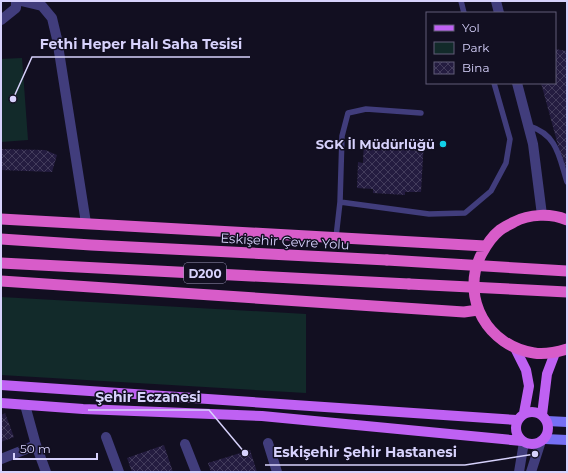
<svg xmlns="http://www.w3.org/2000/svg" width="568" height="473" font-family="Montserrat,sans-serif">
<defs>
<pattern id="building-cross-hatch" width="8" height="8" patternUnits="userSpaceOnUse"><rect width="8" height="8" fill="#241c40"/><path d="M0 0l8 8M0 8l8-8" fill="none" stroke="#433c5c"/></pattern>
</defs>
<rect width="100%" height="100%" fill="#120f21"/>
<!-- green -->
<path fill="#122a2a" d="M22 58 28 140 1 142V59Z
M1 297 306 314V393L1 375Z"/>
<!-- building -->
<path fill="url(#building-cross-hatch)" d="M555 49 567 51V178L541 83H555Z
M364 140 413 142V140H424L421 192H405V195L373 193V189L357 188 358 162 363 163Z
M1 149 45 150 57 155 52 172 1 170Z
M5 413 14 437 1 442V415Z
M164 445 173 472H132L127 458Z
M250 450 257 472H211L208 463Z"/>
<g fill="none" stroke-linecap="round" stroke-linejoin="round">
<!-- service -->
<path stroke="#413d7c" stroke-width="5.5" d="M461 1 464 13
M529 126C558 135 559 157 567 182
M340 202 429 214 465 213 491 191 506 163 510 139 494 83
M336 237 340 202 342 136 348 113 366 109 421 113"/>
<!-- minor -->
<path stroke="#413d7c" stroke-width="10" d="M21 1 42 6 52 18 57 39 86 223
M496 1 499 13
M1 20 16 8V1
M517 83 533 144 542 215
M25 405 36 445 46 472
M106 437 119 472
M268 443 277 472
M185 444 196 472
M1 459 36 445"/>
<!-- tertiary -->
<path stroke="#413d7c" stroke-width="10" d="M519 472 524 442
M531 472 541 441"/>
<!-- secondary -->
<path stroke="#7670f4" stroke-width="10" d="M547 421 567 422
M545 439 567 440"/>
<!-- primary -->
<path stroke="#bf61f3" stroke-width="10" d="M515 348 526 370 529 386 524 413
M1 385 517 420
M1 403 83 409 262 416 522 441
M516 428a16 16 0 1 1 32 0a16 16 0 1 1-32 0Z
M542 415 547 374 555 353"/>
<!-- trunk -->
<path stroke="#d85cc9" stroke-width="11" d="M1 219 485 246
M567 220C551 213 529 214 514 222 509 225 504 227 500 230 491 237 485 247 480 257 461 299 488 346 534 353 545 355 557 352 567 349
M1 239 91 245 387 260
M1 263 409 284
M1 281 464 312 478 310"/>
<!-- trunk-bridge -->
<path stroke="#d85cc9" stroke-width="11" d="M387 260 567 271
M409 284 567 292"/>
</g>
<!-- markers -->
<circle fill="#11d0e8" stroke="#120f21" stroke-width="1.5" cx="443" cy="144" r="4"/>
<g text-anchor="middle" dominant-baseline="central" stroke-width="3" stroke-linejoin="round" paint-order="stroke">
<!-- shield labels -->
<rect fill="#120f21" stroke="#9c98ba" stroke-width="1" x="184" y="263" width="42" height="20" rx="3"/>
<g font-size="12" font-weight="bold" fill="#d7d2fc">
<text x="205" y="273">D200</text>
</g>
<!-- poi labels -->
<g font-size="13" font-weight="bold" fill="#d7d2fc" stroke="#120f21" text-anchor="end">
<text x="435" y="144">SGK İl Müdürlüğü</text>
</g>
<!-- street labels -->
<g font-size="13" fill="#d7d2fc" stroke="#120f21">
<text transform="translate(285 241) rotate(3)">Eskişehir Çevre Yolu</text>
</g>
</g>
<!-- callouts -->
<path fill="none" stroke="#d7d2fc" stroke-width="1.5" d="M13 99L32 57H250M245 453L209 410H88M535 454L465 465H265"/>
<g fill="#d7d2fc" stroke="#120f21" stroke-width="1.5">
<circle cx="13" cy="99" r="4"/>
<circle cx="245" cy="453" r="4"/>
<circle cx="535" cy="454" r="4"/>
</g>
<g font-size="14" text-anchor="middle" font-weight="bold" fill="#d7d2fc" stroke="#120f21" stroke-width="3" stroke-linejoin="round" paint-order="stroke">
<text x="141" y="49">Fethi Heper Halı Saha Tesisi</text>
<text x="148" y="402">Şehir Eczanesi</text>
<text x="365" y="457">Eskişehir Şehir Hastanesi</text>
</g>
<!-- border -->
<rect width="568" height="473" fill="none" stroke="#d7d2fc" stroke-width="4"/>
<!-- legend -->
<rect x="426" y="12" width="130" height="72" fill="#120f21" stroke="#615d79"/>
<rect x="434" y="25" width="20" height="6" fill="#bf61f3" stroke="#615d79"/>
<text x="462" y="32" font-size="12" fill="#d7d2fc">Yol</text>
<rect x="434" y="42" width="20" height="12" fill="#122a2a" stroke="#615d79"/>
<text x="462" y="52" font-size="12" fill="#d7d2fc">Park</text>
<rect x="434" y="62" width="20" height="12" fill="url(#building-cross-hatch)" stroke="#615d79"/>
<text x="462" y="72" font-size="12" fill="#d7d2fc">Bina</text>
<!-- scale -->
<path d="M14 453v6h83v-6" fill="none" stroke="#d7d2fc" stroke-width="2"/>
<text x="20" y="453" font-size="12" fill="#d7d2fc" stroke="#120f21" stroke-width="3" paint-order="stroke">50 m</text>
</svg>
